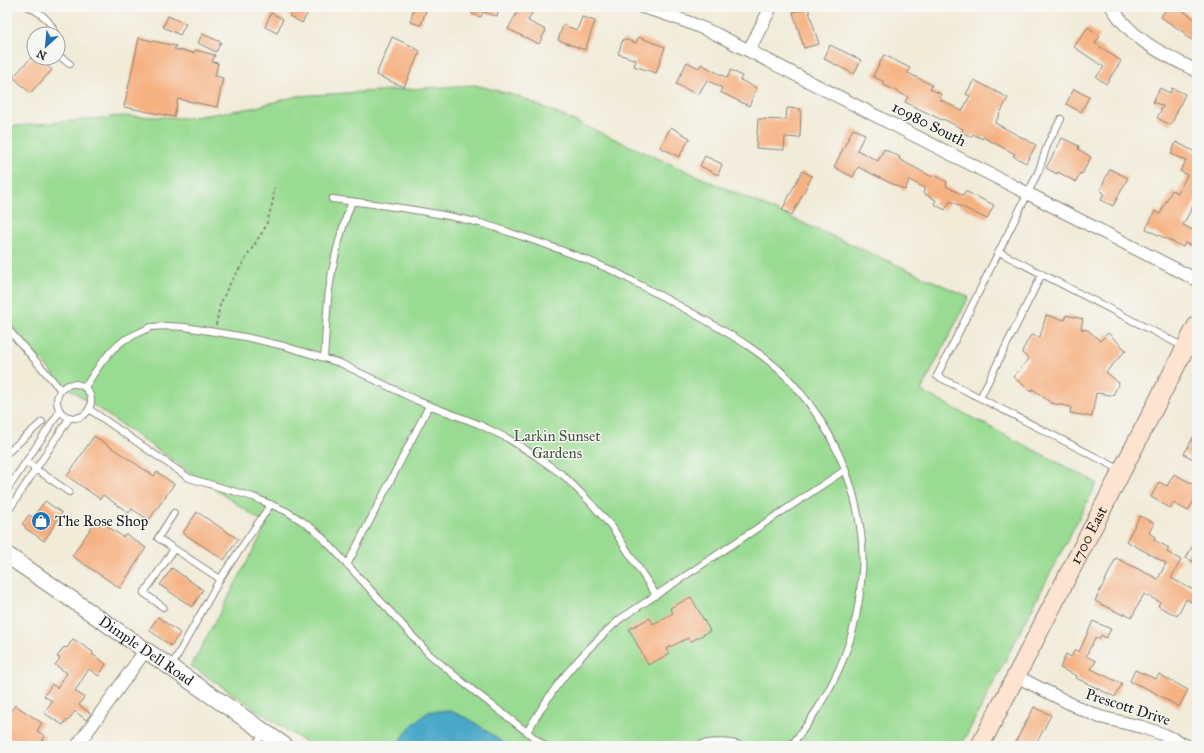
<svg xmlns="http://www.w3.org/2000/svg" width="1204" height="753" font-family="'IM FELL Great Primer',serif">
<rect width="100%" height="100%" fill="#f6f6f2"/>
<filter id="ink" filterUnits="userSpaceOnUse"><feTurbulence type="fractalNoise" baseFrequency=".025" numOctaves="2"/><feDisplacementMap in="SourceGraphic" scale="8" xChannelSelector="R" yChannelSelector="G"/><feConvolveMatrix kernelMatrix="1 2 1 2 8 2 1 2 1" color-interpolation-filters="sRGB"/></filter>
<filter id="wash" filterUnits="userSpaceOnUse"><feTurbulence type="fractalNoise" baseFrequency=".012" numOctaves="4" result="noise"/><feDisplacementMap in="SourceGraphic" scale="16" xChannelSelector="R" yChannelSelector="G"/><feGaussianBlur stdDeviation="0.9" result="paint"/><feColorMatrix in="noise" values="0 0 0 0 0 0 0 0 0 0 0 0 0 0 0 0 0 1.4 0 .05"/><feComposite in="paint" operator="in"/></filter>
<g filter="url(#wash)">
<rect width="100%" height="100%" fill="#f1ebd8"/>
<!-- green -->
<path fill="#99db92" stroke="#5a7c57" d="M475 85 518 96 969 297 921 391 1097 483 961 746H311L191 666 267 525 61 383 7 320V127L122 116 187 118 252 108 297 96Z"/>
<!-- water -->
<path fill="#49a7c8" stroke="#326272" d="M429 711H451L471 720 505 744 507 746H396L412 725Z"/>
<g id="blocks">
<!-- building -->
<path fill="#f6b181" d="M294 7H311L302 23 289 16Z
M414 7H427L421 25 410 22Z
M474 7H500L497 16 483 12 481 17 472 14Z
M520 7H535L528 21 546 30 539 44 508 29Z
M1168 7H1178L1197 21V35L1194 41 1185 36 1186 34 1161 17Z
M808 8 819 44 804 48 793 12Z
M271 13 283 19 277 33 265 27Z
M168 16 186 24 180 35 163 27Z
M582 17 595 21 585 50 558 40 563 25 577 30Z
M1088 27 1100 36 1095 43 1121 61 1106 84 1096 77 1104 67 1074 47Z
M202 34 221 42 216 52 198 43Z
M392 37 414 47V48L420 51 404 87 376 75Z
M638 37 665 47 656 73 634 66 636 60 618 54 623 39 636 43Z
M139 38 176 46 174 49 194 53 195 50 215 55 212 62 218 63 215 76 223 78 217 107 178 99 174 117 124 107Z
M830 45 861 60 854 74 824 59Z
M884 55 910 68 908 73 932 85 930 89 941 94 939 99 962 111 970 96 966 94 974 80 1008 98 995 123 1036 145 1026 163 1013 156 1015 154 983 137 982 139 973 134 971 137 962 132 963 129 943 119 942 120 905 102 908 97 882 84 884 82 873 76Z
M31 58H39L52 70 30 93 13 77Z
M687 62 699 68 701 64 727 78 731 70 742 76 740 80 757 88 749 106 720 92 722 88 707 80 698 95 676 84Z
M1160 88 1170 93 1172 88 1185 94 1171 125 1157 118 1163 106 1153 102Z
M1074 89 1089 97 1081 112 1066 104Z
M787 108 801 109 800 138 785 137 784 150 756 148 758 119 786 120Z
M671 127 690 138 679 157 660 147Z
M853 129 865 134 857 150 878 161 884 149 900 157 899 159 932 177 933 174 947 182 946 186 963 195 965 191 994 205 987 219 950 201 945 210 934 204 936 200 923 193 925 188 909 180 905 190 858 167 853 177 834 167Z
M1062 138 1079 146 1078 149 1091 157 1082 174 1080 173 1076 182 1058 172 1057 174 1046 168Z
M1176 142 1197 153V198L1183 225 1197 232V241L1194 247 1185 243 1183 247 1146 229 1155 211 1160 214 1172 190 1178 193 1187 175 1180 171 1186 161 1171 154Z
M705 156 722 164 718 175 700 166Z
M1110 169 1128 178 1113 206 1101 200 1104 193 1100 190Z
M802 171 812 176 792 215 782 210Z
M1046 315 1065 320 1066 315 1083 319 1081 329 1088 330 1100 341 1108 333 1126 350 1106 372 1119 383 1113 395H1110L1096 393 1092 417 1070 413 1071 407 1051 403 1033 389 1031 391 1013 377 1029 359 1022 353 1023 349 1031 335 1040 337Z
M1197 430V461L1184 454Z
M94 436 154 476 157 472 174 484 149 520 132 509 129 513 103 495 100 499 67 476Z
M1174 474 1197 486V495L1188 511 1173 503 1170 508 1151 497 1159 482 1167 486Z
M45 501 62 513 44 541 25 528 26 527 22 524 29 515 32 517 34 516Z
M197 512 238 539 224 560 183 533Z
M1140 516 1154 523 1149 533 1155 537 1154 540 1169 548 1167 552 1181 560 1171 578 1197 592V605L1186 599 1177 616 1158 606 1160 602 1144 594 1132 617 1124 613 1123 615 1095 601 1116 558 1158 579 1166 563 1126 541Z
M97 519 123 537 126 534 146 548 120 588 72 556Z
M1197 538V557L1194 562 1186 558Z
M172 568 203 590 192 607 160 585Z
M691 597 710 631 690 642 688 638 666 649 669 654 648 665 629 629 650 618 653 624 673 613 670 608Z
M158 617 180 633 171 646 149 630Z
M1093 621 1111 629 1106 638 1101 635 1099 639 1095 638 1086 656 1096 661 1091 669 1122 684 1115 697 1076 678 1077 676 1060 668 1066 654 1071 657 1075 650 1079 652Z
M73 639 93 652 92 654 106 664 99 676 89 669 75 691 84 697 79 705 91 714 86 720 75 711 68 721 66 720 63 725 44 713 52 701 44 696 52 684 57 688 67 673 55 665 60 658 57 657 64 647 67 648Z
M1135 670 1156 679 1159 674 1188 690 1179 707 1150 690 1130 681Z
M15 705 42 723 37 731 45 736 39 746H7V717Z
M1034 707 1051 715 1035 746H1025L1016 741Z"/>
</g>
</g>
<g filter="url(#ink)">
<use href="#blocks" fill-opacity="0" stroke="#86847a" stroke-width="1"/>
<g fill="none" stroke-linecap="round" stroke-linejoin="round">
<defs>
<path id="service" d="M29 7C40 12 52 22 55 34
M58 49 59 56 70 64
M1061 119 1048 143 1039 170 1028 193 937 376 1121 470
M332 199C382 205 431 211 480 223 491 226 503 230 514 234 545 244 574 254 604 267 615 271 625 277 636 283 656 293 676 304 696 315 732 335 768 355 795 386 831 427 854 478 861 533 863 549 863 566 861 582 856 646 830 697 791 746
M999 252 1184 347
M7 328 61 390
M324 358C326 335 326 313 329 290 333 260 341 230 352 201
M57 401a17 17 0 1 1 34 0a17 17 0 1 1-34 0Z
M85 387 101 363 112 350 124 340 138 333 151 327 168 326 185 327 245 337 284 346 340 363 418 401 478 424 507 438 536 456 564 476 589 501 612 527 656 595
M980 398 1042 274
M89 409 189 478 253 497 286 511 302 521 317 532 336 552 429 654 465 684 545 746
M7 453 42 422
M26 462 69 492
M7 490 60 411
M7 513 70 417
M174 513 158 538 220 579
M347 565 429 406
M163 607 144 593 174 549
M171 667 220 579 271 504
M527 732C538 714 549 695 563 678 580 656 600 637 620 619L845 470
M255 746 264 731
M695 746C710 741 729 741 744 746"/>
<path id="minor" d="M642 7C668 14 692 23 716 34L1197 280
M1112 7C1131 40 1165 55 1197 71
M749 50 771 7
M1016 676 1081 709 1100 717 1142 727 1165 735 1187 746
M77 746 145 651"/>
<g id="tertiary">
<path id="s1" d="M7 555 285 746"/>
</g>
<g id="secondary">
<path id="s2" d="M980 746 1197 325"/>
</g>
</defs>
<!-- service casing -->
<use href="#service" stroke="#86847a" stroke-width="8"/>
<!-- minor casing -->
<use href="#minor" stroke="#86847a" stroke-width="14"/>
<!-- tertiary casing -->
<use href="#tertiary" stroke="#86847a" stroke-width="18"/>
<!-- secondary casing -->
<use href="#secondary" stroke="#86847a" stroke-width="20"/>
<!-- path -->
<path stroke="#86847a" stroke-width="2" stroke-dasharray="3 3" stroke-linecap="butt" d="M216 325 220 305 228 287 266 226 273 201 274 188"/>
<!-- service -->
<use href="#service" stroke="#fff" stroke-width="6"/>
<!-- minor -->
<use href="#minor" stroke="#fff" stroke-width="12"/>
<!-- tertiary -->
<use href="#tertiary" stroke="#fff" stroke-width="16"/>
<!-- secondary -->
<use href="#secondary" stroke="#fde4d1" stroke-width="18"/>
</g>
</g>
<!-- icons -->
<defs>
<symbol id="shop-disc" viewBox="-11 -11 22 22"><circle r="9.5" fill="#1f6fb2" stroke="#f6f6f2"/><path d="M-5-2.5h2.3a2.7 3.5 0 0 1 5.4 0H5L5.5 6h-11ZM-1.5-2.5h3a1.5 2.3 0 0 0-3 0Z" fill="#fff"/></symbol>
</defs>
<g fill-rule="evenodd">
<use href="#shop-disc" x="30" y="510" width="22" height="22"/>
</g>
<g text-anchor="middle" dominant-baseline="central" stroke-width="3" stroke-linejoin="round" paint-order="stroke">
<!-- street labels -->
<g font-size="15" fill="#1c1c1c" stroke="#f6f6f2">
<text transform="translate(929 124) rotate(27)">10980 South</text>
<text stroke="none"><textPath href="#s2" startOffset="237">1700 East</textPath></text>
<text stroke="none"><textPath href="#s1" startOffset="169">Dimple Dell Road</textPath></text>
<text transform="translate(1128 707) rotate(18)">Prescott Drive</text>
</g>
<!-- park labels -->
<g font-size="15" fill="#42553f" stroke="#f6f6f2">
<text x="557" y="436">Larkin Sunset<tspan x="557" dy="17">Gardens</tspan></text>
</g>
<!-- poi labels -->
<g font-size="15" fill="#1c1c1c" stroke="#f6f6f2" text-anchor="start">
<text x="55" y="521">The Rose Shop</text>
</g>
</g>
<!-- margin -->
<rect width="1204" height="753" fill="none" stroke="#f6f6f2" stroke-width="24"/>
<!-- north arrow -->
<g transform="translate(46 46) rotate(207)"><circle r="19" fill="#f6f6f2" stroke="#9f9f9c"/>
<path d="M0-3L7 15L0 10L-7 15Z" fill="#1f6fb2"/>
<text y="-6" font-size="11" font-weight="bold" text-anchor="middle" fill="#1c1c1c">N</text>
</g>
</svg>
